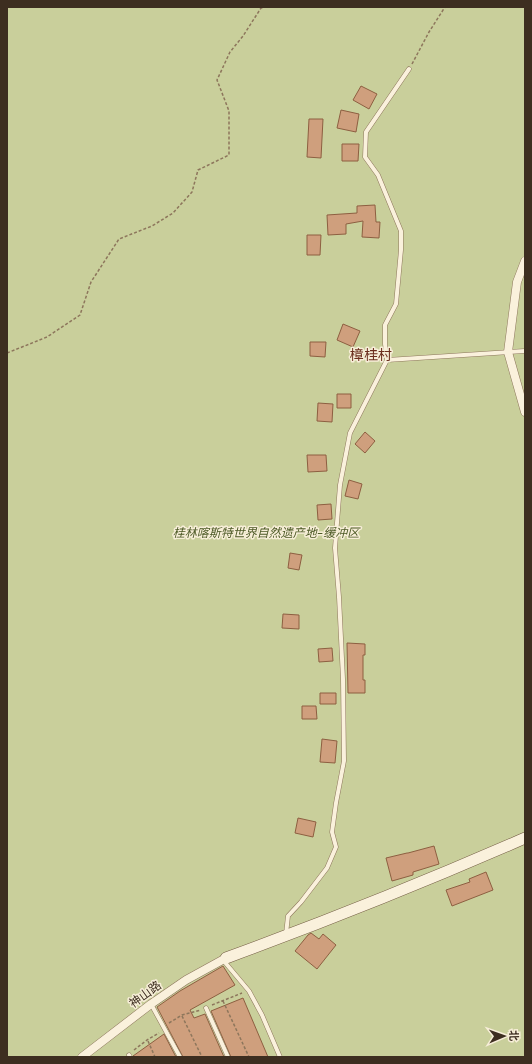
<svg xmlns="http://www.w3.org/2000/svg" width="532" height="1064" font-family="Merriweather,'Noto Sans SC',serif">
<rect width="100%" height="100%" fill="#f0e4c8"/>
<!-- green -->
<path fill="#c9cf9b" d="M7 7H525V1057H7Z"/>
<!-- building -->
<path fill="#cf9f7d" stroke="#8d5f41" d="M361 86 377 94 369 109 353 100Z
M341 110 359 114 356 132 337 128Z
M309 119H323L321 158 307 157Z
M342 144H359L358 161H342Z
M375 205 376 222H380L379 238 362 237 363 221 346 224V234L328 235 327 215 357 213V206Z
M307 235H321L320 255H307Z
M343 324 360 331 353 347 337 340Z
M310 342H326L325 357 310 356Z
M337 394H351V408H337Z
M318 403 333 404 332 422 317 421Z
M365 432 375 441 365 453 355 444Z
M307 455H326L327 471 308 472Z
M349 480 362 484 358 499 345 496Z
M331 504 332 519 318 520 317 505Z
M290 553 302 555 299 570 288 568Z
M283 614 299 615V629L282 628Z
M347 643 365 644V655H363V680H365V693H348Z
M332 648 333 661 319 662 318 649Z
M320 693H336V704H320Z
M302 706H316L317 719H302Z
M322 739 337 741 335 763 320 762Z
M298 818 316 822 313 837 295 833Z
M434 846 439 864 413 872V875L392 881 386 858 407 853H408Z
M486 872 493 890 452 906 446 890 470 882 469 879Z
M311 933 319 939 323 934 336 945 317 969 295 951 308 935Z
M223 966 235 985 190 1010 194 1018 205 1014 224 1057H183L157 1007 180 991Z
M243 998 268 1057H231L211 1011Z
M164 1034 176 1057H133V1056Z"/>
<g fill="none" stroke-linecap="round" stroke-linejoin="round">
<defs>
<path id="service" d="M387 360 385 344V325L396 304 401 250V231L378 175 365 157 366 132 409 69
M286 934 288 916 301 902 327 868 336 847 332 832 336 803 344 761 343 679 339 597 335 548 340 485 350 433 387 360 525 351
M223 960 249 991 262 1015 280 1057
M151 1004 180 1057
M206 1008 228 1057
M129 1055 130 1057"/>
<path id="minor" d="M525 261 517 282 508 352 525 412
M82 1057 151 1004 186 980 226 958"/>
<path id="secondary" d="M226 958C327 921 427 881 525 838"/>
</defs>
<!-- service casing -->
<use href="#service" stroke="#8d765c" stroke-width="5"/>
<!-- minor casing -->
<use href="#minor" stroke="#8d765c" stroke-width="9"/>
<!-- secondary casing -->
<use href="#secondary" stroke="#6f573f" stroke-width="12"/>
<!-- path -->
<path stroke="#8d765c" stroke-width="1.5" stroke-dasharray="3 2" stroke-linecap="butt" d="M412 64 429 32 445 7
M7 353 47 337 80 315 91 282 119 239 152 226 173 213 192 192 198 170 229 155V111L217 80 230 52 243 36 261 8 265 7
M223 1001 249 1057
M212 1005 242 993
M182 1016 202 1057
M169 1023 182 1015 201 1010
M148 1041 155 1057
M134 1050 147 1040 159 1033"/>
<!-- service -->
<use href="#service" stroke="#faf1dc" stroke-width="4"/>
<!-- minor -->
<use href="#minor" stroke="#faf1dc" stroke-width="8"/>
<!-- secondary -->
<use href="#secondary" stroke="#faf1dc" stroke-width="11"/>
</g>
<g text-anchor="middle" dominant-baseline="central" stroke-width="3" stroke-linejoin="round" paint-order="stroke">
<!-- park labels -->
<g font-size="12" font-style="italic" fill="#4d5a26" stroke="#f7eed8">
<text x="266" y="532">桂林喀斯特世界自然遗产地-缓冲区</text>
</g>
<!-- street labels -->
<g font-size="12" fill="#3d2e20" stroke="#f7eed8">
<text transform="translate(145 994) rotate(-36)">神山路</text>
</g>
<!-- quarter labels -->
<g font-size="14" fill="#6b2e1e" stroke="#f7eed8">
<text x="371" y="355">樟桂村</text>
</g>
</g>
<!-- border -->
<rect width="532" height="1064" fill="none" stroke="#3d2e20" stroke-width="16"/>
<!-- north arrow -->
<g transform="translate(504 1036) rotate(88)" stroke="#f7eed8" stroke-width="3" paint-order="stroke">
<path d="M0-3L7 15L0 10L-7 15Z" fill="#3d2e20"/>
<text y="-6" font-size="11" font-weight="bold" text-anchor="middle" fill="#3d2e20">北</text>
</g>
</svg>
